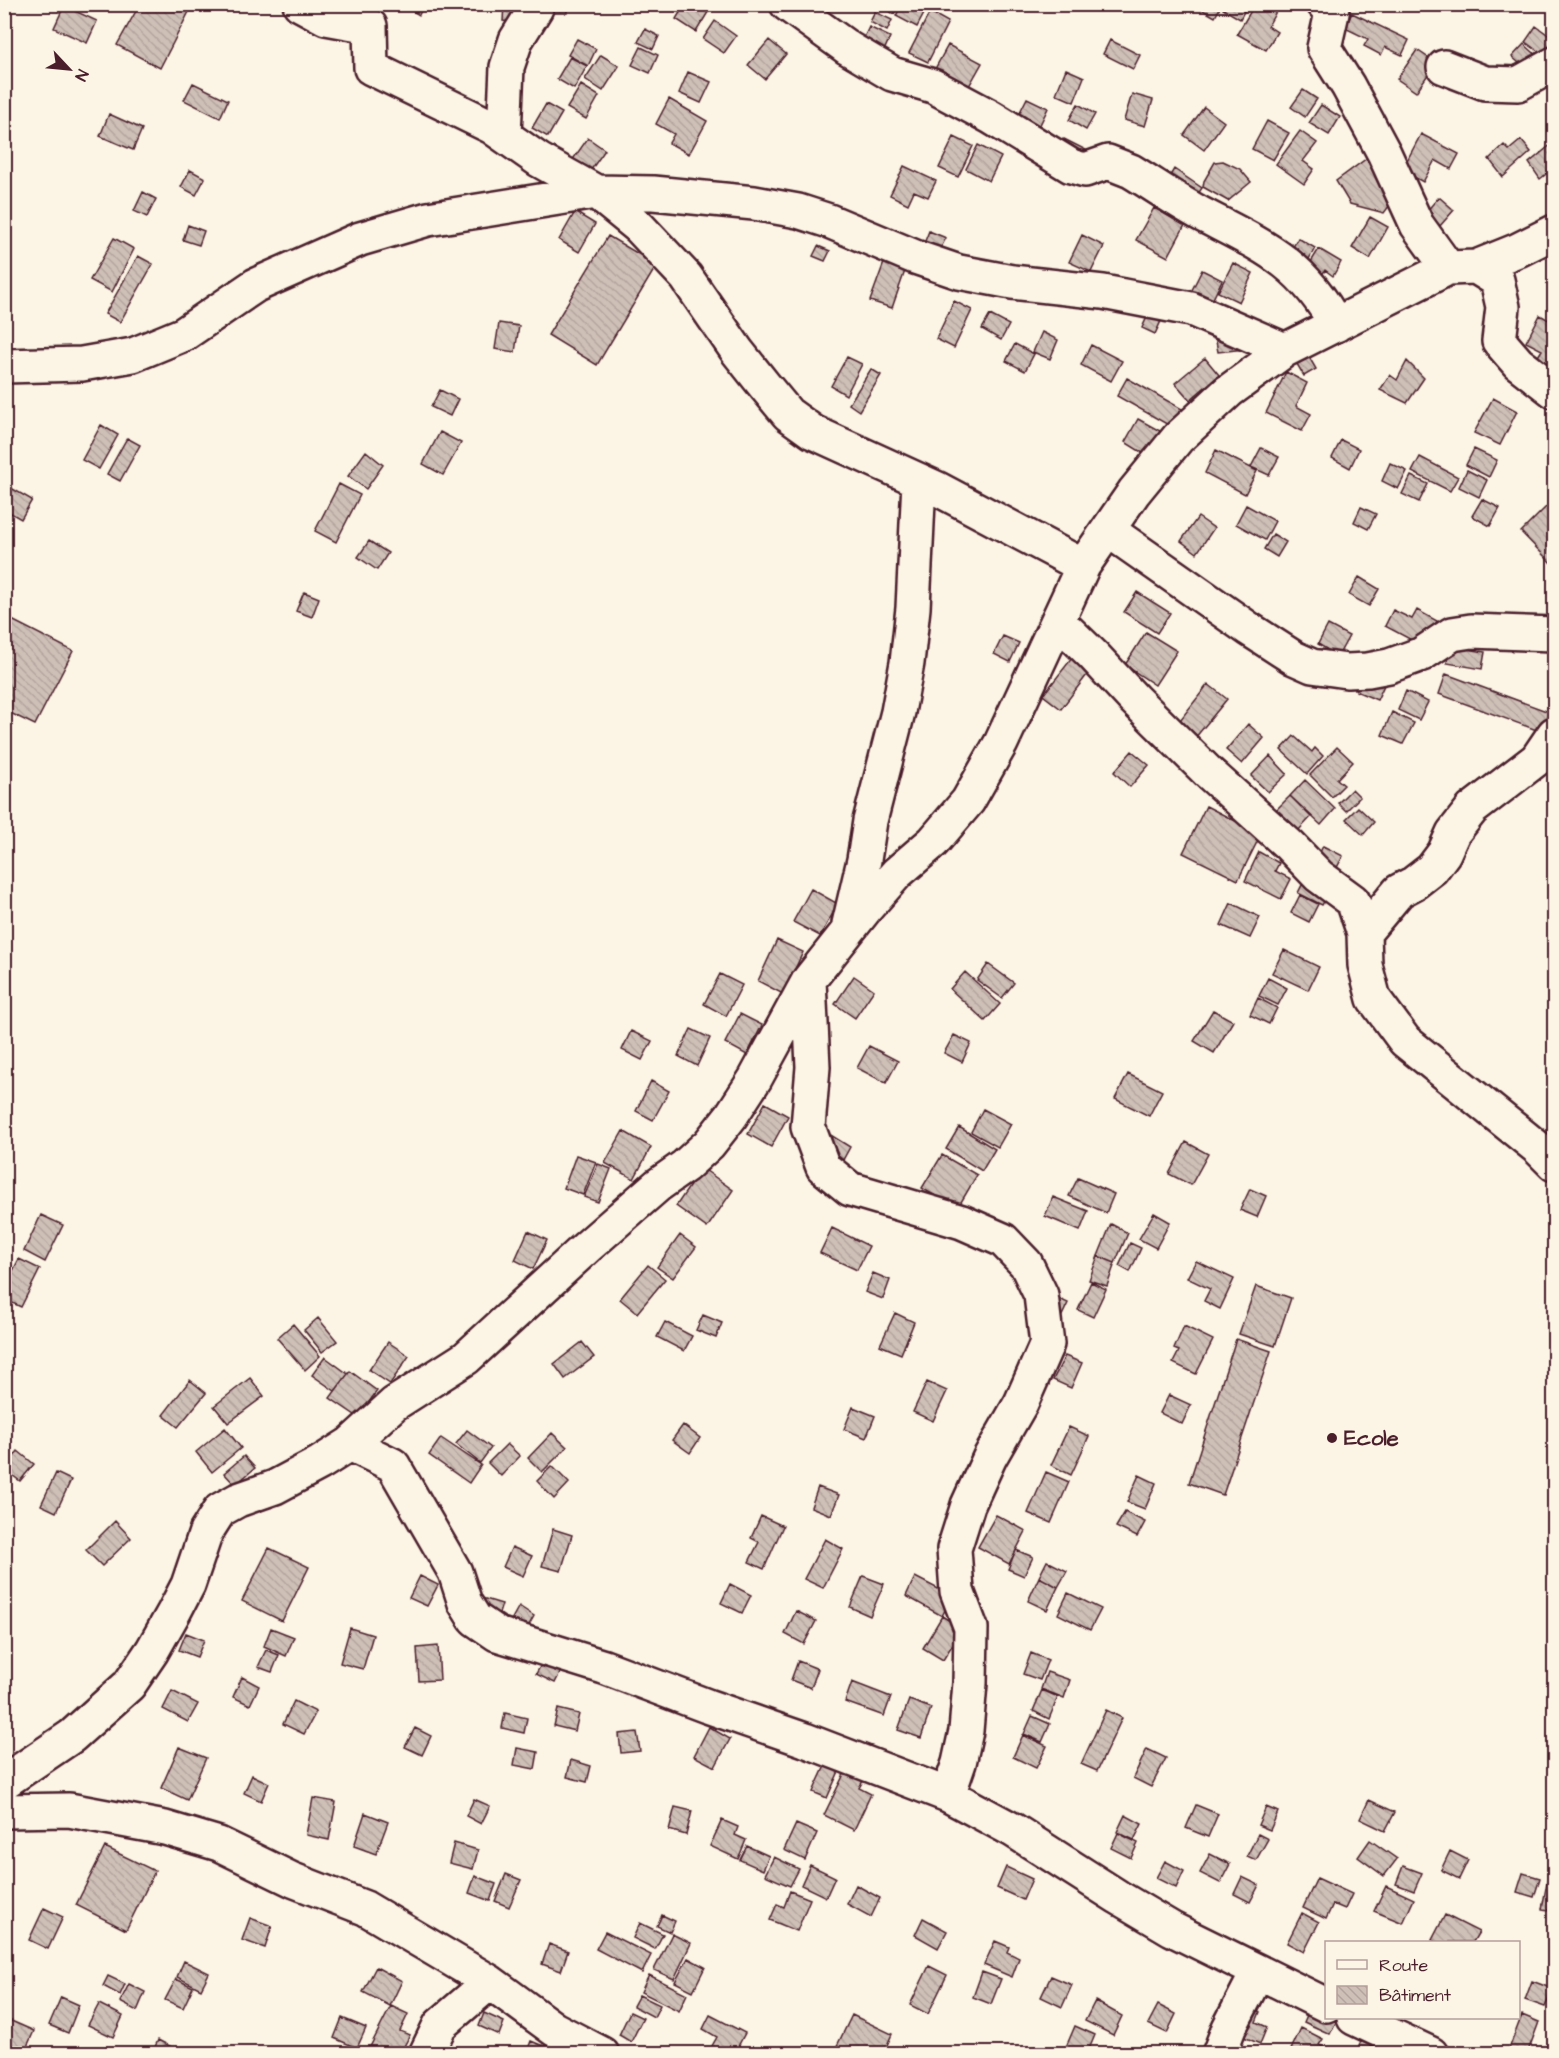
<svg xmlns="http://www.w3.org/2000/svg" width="1559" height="2058" font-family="'Architects Daughter',sans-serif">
<defs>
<pattern id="building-back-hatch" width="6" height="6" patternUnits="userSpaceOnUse" patternTransform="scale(1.5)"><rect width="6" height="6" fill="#cfc0b7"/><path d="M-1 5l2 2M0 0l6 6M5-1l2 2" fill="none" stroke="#b3a59e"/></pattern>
</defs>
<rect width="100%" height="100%" fill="#fcf5e5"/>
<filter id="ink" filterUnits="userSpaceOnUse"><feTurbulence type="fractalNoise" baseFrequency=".0167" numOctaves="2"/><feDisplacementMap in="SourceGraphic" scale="12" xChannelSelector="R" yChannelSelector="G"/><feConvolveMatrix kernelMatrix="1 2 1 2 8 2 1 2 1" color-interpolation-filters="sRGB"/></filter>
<g filter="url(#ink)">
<!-- building -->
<path fill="url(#building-back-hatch)" stroke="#4a1f2b" stroke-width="1.5" d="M140 4H193L160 68 117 45Z
M401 4H424L419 15Z
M504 4H524L523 23 503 21Z
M550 4H567V13H550Z
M685 4H713L696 32 676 19Z
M876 4H899L894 14Z
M902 4H920L927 8 917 27 896 16Z
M1192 4H1222L1215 17Z
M1226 4H1248L1240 19 1223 9Z
M1255 4H1272L1278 8 1268 26 1277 32 1266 50 1237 34Z
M64 6 97 21 87 43 54 28Z
M875 12 892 20 887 31 870 22Z
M930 12 948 22 928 62 909 53Z
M1352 13 1409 40 1402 55 1385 47 1381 55 1364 46 1368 39 1345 28Z
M715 21 736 36 724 53 703 39Z
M1536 26 1554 39V43L1545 56 1525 42Z
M869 27 890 37 880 60 858 50Z
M645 29 659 36 653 49 638 42Z
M577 39 596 49 588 66 568 55Z
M769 40 786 54 765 79 748 65Z
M1110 40 1140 55 1133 69 1103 54Z
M1524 44 1542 60 1531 73 1512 57Z
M948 45 982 63 969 86 935 69Z
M641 47 658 55 650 73 632 65Z
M1417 50 1436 63 1416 92 1397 79Z
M601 55 619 66 603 91 585 79Z
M570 57 587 66 574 89 557 79Z
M1066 69 1084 77 1074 102 1056 94Z
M688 72 711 82 701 103 679 93Z
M193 83 228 100 220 118 184 100Z
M581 85 599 96 586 119 567 108Z
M1303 90 1317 99 1305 117 1291 107Z
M1132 94 1153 100 1145 126 1124 120Z
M1027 98 1048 108 1035 135 1014 124Z
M669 99 707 121 689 154 669 143 674 134 656 124Z
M546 104 562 113 548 137 532 128Z
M1078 104 1095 114 1086 130 1069 120Z
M1321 105 1340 117 1329 135 1309 123Z
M1204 107 1224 122 1204 150 1184 135Z
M109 114 142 129 133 150 100 136Z
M1267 121 1289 133 1273 160 1252 149Z
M1300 131 1317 143 1303 161 1314 169 1304 184 1276 164Z
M1421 134 1459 154 1451 169 1435 160 1423 182 1402 170Z
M954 137 973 146 958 177 939 168Z
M588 138 605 150 586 177 569 165Z
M1064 139 1090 152 1083 165 1058 152Z
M1521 140 1531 152 1503 177 1489 159 1504 145 1509 150Z
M1554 142V168L1540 179 1529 163Z
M978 145 1001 157 989 181 966 169Z
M1370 156 1393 201 1384 213 1350 204 1336 181Z
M1223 161 1240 169 1251 182 1228 201 1203 187 1204 181 1215 162Z
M904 166 936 181 928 197 914 191 908 204 890 195Z
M1174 169 1202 188 1190 206 1162 189Z
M190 170 205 178 196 195 181 187Z
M143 192 156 199 147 217 134 211Z
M1439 197 1454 210 1432 235 1417 222Z
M1154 208 1185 225 1168 257 1136 240Z
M575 212 595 224 579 252 559 240Z
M1370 217 1388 227 1370 259 1352 248Z
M188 225 204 231 199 245 183 240Z
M929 231 946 238 938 253 923 246Z
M1082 235 1104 246 1091 272 1069 262Z
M608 236 657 265 597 365 548 335Z
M114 238 134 249 112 292 90 280Z
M1298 238 1315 248 1303 270 1286 260Z
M818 246 830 251 825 261 813 256Z
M1319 249 1341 262 1333 276 1325 270 1318 282 1304 273Z
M138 256 153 264 120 322 105 314Z
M885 260 906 268 892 308 870 301Z
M1233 263 1253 273 1239 302 1218 292Z
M1202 270 1222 280 1211 303 1191 292Z
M954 301 972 310 954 348 936 339Z
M990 315 1009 325 1001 340 982 329Z
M1148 315 1161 321 1155 334 1142 328Z
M1540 315 1554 323V371L1535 361 1542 350 1526 342Z
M499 323 519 326 515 352 495 349Z
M1042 332 1058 340 1050 359 1033 352Z
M1215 336 1245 349 1218 352Z
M1015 344 1034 354 1025 371 1006 361Z
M1091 345 1122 361 1111 381 1081 365Z
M847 357 862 364 846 395 831 386Z
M1309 357 1316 369 1304 376 1297 364Z
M1205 358 1219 375 1190 400 1175 383Z
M1407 361 1424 378 1407 403 1380 390 1390 375 1397 380Z
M871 369 881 375 859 411 849 404Z
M1286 372 1307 383 1296 406 1311 414 1302 431 1266 413Z
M1127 378 1182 409 1172 427 1117 396Z
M440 390 458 399 450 416 431 407Z
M1493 398 1517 411 1500 445 1474 433Z
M1138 419 1160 431 1146 455 1125 442Z
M101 425 118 435 99 469 82 460Z
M440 432 461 443 443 475 423 464Z
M127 438 140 445 120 481 107 474Z
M1341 440 1359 449 1350 468 1332 458Z
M1261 448 1279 457 1269 475 1251 467Z
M1474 449 1497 460 1489 477 1466 465Z
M1216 450 1257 471 1245 494 1205 473Z
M366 451 383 465 366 489 348 476Z
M1420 457 1458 477 1450 491 1412 472Z
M1390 463 1407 471 1398 489 1382 481Z
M1467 470 1487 480 1479 497 1459 487Z
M1411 476 1428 484 1419 502 1402 494Z
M4 484 32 500 21 519 4 509Z
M339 484 360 495 336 542 315 531Z
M1482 499 1500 508 1490 526 1472 516Z
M1550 503 1554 507V560L1551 563 1521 532Z
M1246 505 1275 521 1265 540 1236 524Z
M1361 507 1376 514 1368 529 1354 522Z
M1198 517 1214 528 1197 553 1181 541Z
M1273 534 1286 542 1277 557 1264 549Z
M369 541 388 553 377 570 358 557Z
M1359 577 1379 589 1369 606 1349 595Z
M304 592 319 598 312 617 296 611Z
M1137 592 1170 613 1157 633 1124 612Z
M1393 610 1412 619 1417 610 1437 621 1423 646 1385 626Z
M4 616 73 651 35 725 4 710Z
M1328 625 1349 636 1338 656 1318 644Z
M1146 632 1177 651 1155 685 1125 665Z
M1003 636 1019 643 1010 662 994 654Z
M1449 646 1485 652 1482 669 1447 663Z
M1076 653 1093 667 1061 709 1043 695Z
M1364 673 1385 683 1377 700 1356 691Z
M1446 674 1549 712 1542 732 1439 694Z
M1208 684 1227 699 1195 738 1177 724Z
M1406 691 1428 702 1419 720 1398 710Z
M1392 712 1414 723 1403 744 1382 735Z
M1248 724 1264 738 1242 764 1226 750Z
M1294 736 1312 752 1315 748 1323 756 1307 774 1281 750Z
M1337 747 1353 762 1337 779 1344 785 1332 797 1310 775Z
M1132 751 1149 765 1130 787 1114 772Z
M1270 756 1287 774 1268 792 1251 776Z
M1305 780 1335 809 1321 825 1290 796Z
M1352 789 1360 797 1346 811 1338 803Z
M1290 796 1311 817 1297 832 1275 811Z
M1206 806 1261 834 1238 880 1183 853Z
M1358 807 1374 822 1363 835 1346 819Z
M1323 846 1343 856 1333 875 1314 865Z
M1259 852 1279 863 1275 871 1291 879 1281 899 1245 881Z
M1307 875 1332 887 1322 905 1298 893Z
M811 889 838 904 820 936 793 922Z
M1300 895 1318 904 1309 922 1291 913Z
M1231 903 1260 917 1250 938 1221 925Z
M777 940 803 952 783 994 758 981Z
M1284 950 1319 967 1308 990 1272 973Z
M988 964 1014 983 1002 998 977 980Z
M965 972 1000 1004 985 1021 950 989Z
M720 974 742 985 726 1016 704 1004Z
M854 976 874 990 855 1018 835 1004Z
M1268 978 1287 988 1278 1005 1259 996Z
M1258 998 1277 1008 1269 1024 1250 1015Z
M1213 1010 1233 1021 1214 1053 1194 1041Z
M740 1014 762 1025 747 1055 725 1043Z
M691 1029 710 1038 697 1066 678 1056Z
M631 1031 652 1041 642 1060 622 1050Z
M954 1035 971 1043 962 1062 944 1053Z
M869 1046 898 1061 886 1083 857 1068Z
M1128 1074 1162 1091 1149 1116 1115 1099Z
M651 1081 669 1091 653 1120 636 1111Z
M765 1103 788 1116 771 1147 748 1134Z
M983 1109 1011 1124 998 1147 971 1132Z
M959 1127 995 1149 982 1171 946 1149Z
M623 1131 651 1147 634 1179 605 1163Z
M829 1134 850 1147 832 1180 810 1167Z
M1186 1142 1208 1154 1191 1185 1169 1174Z
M576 1155 596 1162 583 1195 564 1188Z
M942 1155 977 1175 957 1209 922 1188Z
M598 1164 611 1169 598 1202 584 1197Z
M702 1168 733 1190 707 1228 676 1206Z
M1078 1178 1114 1194 1106 1213 1069 1196Z
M1250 1189 1266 1196 1257 1217 1240 1210Z
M1053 1197 1088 1211 1080 1231 1045 1216Z
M1154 1213 1170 1222 1156 1248 1139 1239Z
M41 1215 63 1225 45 1262 24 1251Z
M1111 1224 1128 1233 1115 1263 1098 1256Z
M832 1228 869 1246 857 1270 820 1253Z
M528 1231 547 1240 533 1269 515 1260Z
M680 1235 696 1247 673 1278 657 1267Z
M1130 1243 1141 1248 1130 1272 1119 1266Z
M1098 1256 1115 1263 1107 1286 1089 1280Z
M19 1259 40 1269 21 1307 4 1299V1288Z
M1196 1261 1234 1279 1220 1309 1204 1301 1210 1289 1187 1278Z
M648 1265 665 1279 637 1313 620 1299Z
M873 1273 890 1280 883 1299 865 1292Z
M1091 1282 1106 1289 1093 1317 1078 1310Z
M1256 1286 1291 1298 1275 1346 1239 1334Z
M1055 1297 1068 1303 1059 1322Z
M895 1313 914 1322 901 1354 880 1345Z
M703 1315 722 1323 716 1338 696 1330Z
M318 1318 337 1341 322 1352 304 1330Z
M665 1322 692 1336 684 1351 657 1337Z
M293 1324 320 1356 305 1370 277 1338Z
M1184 1326 1213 1340 1196 1374 1173 1363 1179 1351 1174 1349Z
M1236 1339 1271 1351 1223 1495 1189 1483Z
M388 1342 409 1356 390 1384 369 1370Z
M582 1342 594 1357 565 1379 554 1364Z
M1065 1356 1082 1363 1071 1388 1053 1380Z
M325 1357 348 1374 335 1391 312 1375Z
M350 1371 377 1391 358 1417 330 1398Z
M250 1378 264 1396 228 1423 214 1406Z
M190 1380 206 1393 178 1427 163 1415Z
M927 1382 947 1391 933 1421 913 1412Z
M1169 1395 1191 1405 1182 1424 1160 1413Z
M853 1407 875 1416 866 1438 844 1429Z
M683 1425 700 1438 690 1453 672 1440Z
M1069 1427 1089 1436 1071 1475 1051 1465Z
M225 1428 241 1448 212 1472 196 1452Z
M467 1430 491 1448 480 1463 456 1444Z
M552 1433 567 1447 542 1472 528 1458Z
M441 1438 481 1465 469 1483 429 1455Z
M507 1444 520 1456 501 1476 488 1463Z
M18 1451 34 1464 20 1481 4 1469Z
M244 1456 255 1468 235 1485 224 1473Z
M552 1466 569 1483 554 1499 537 1481Z
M1046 1472 1069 1482 1051 1523 1028 1513Z
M56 1473 71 1480 56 1512 41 1505Z
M1139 1475 1156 1483 1145 1509 1127 1502Z
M818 1487 839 1495 831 1515 811 1507Z
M1125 1512 1145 1522 1137 1537 1116 1527Z
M996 1515 1026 1531 1009 1564 978 1547Z
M761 1516 783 1526 764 1569 749 1562 759 1542 751 1538Z
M115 1521 131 1538 102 1566 86 1550Z
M553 1529 572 1535 561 1571 542 1566Z
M825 1539 843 1549 823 1588 804 1579Z
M512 1547 532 1556 523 1576 503 1567Z
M269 1548 309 1567 282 1621 242 1601Z
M1016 1550 1033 1557 1024 1576 1008 1569Z
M1047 1561 1067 1571 1058 1587 1039 1577Z
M420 1576 438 1585 427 1606 409 1598Z
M863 1576 884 1584 870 1616 850 1607Z
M915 1577 952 1596 942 1616 906 1596Z
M1039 1577 1058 1587 1047 1610 1028 1601Z
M730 1584 751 1595 742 1613 721 1603Z
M1068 1593 1101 1609 1090 1630 1058 1614Z
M482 1598 502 1604 496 1623 477 1617Z
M519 1606 534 1616 524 1634 509 1624Z
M796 1611 816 1621 804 1644 785 1634Z
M942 1616 962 1629 943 1660 923 1648Z
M271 1628 294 1637 286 1656 264 1646Z
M350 1628 373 1635 363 1669 340 1663Z
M186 1633 204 1640 197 1657 179 1650Z
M438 1646 440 1680 419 1681 417 1648Z
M266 1650 279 1655 272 1672 258 1667Z
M1031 1653 1048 1660 1040 1680 1023 1674Z
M546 1656 564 1665 555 1683 536 1674Z
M798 1661 818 1669 811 1688 791 1680Z
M1047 1672 1070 1680 1064 1698 1041 1689Z
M242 1677 259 1686 250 1705 233 1697Z
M852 1682 891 1697 884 1716 845 1702Z
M1042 1690 1058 1697 1049 1719 1033 1711Z
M172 1691 198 1704 188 1722 163 1709Z
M909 1700 931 1708 921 1738 898 1730Z
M294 1701 316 1712 304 1734 283 1724Z
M558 1709 579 1714 575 1731 554 1726Z
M1106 1710 1122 1718 1097 1771 1081 1764Z
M505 1713 527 1718 524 1733 502 1728Z
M1032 1716 1050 1724 1042 1742 1024 1734Z
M709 1727 730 1739 715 1767 694 1756Z
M415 1728 431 1736 422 1755 405 1747Z
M637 1732 640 1751 621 1753 619 1734Z
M1023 1735 1047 1746 1036 1768 1013 1757Z
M179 1747 206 1758 187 1800 161 1788Z
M517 1748 538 1752 535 1769 514 1765Z
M1147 1749 1166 1758 1151 1787 1133 1778Z
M831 1753 844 1760 827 1798 813 1792Z
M571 1760 591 1766 587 1782 567 1777Z
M846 1770 864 1779 859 1788 871 1794 854 1830 824 1815Z
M252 1775 269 1783 261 1801 244 1793Z
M313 1798 336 1802 329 1840 306 1835Z
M474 1799 490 1806 481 1824 466 1816Z
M1369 1800 1395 1812 1385 1831 1360 1819Z
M1196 1805 1218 1814 1208 1837 1186 1828Z
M675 1807 692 1811 686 1835 669 1830Z
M1266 1807 1278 1812 1270 1830 1258 1825Z
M365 1813 388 1822 376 1854 354 1846Z
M1125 1815 1142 1824 1134 1840 1117 1832Z
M722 1820 738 1827 735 1835 746 1840 738 1859 710 1846Z
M796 1824 817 1833 805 1860 784 1850Z
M1118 1833 1138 1843 1131 1858 1111 1848Z
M1258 1834 1268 1839 1256 1860 1247 1856Z
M1370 1840 1397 1859 1384 1876 1358 1857Z
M454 1843 478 1850 473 1869 449 1863Z
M747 1846 769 1856 763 1870 740 1860Z
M105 1847 155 1871 126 1930 76 1905Z
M1450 1851 1468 1860 1459 1879 1441 1870Z
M1210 1854 1230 1864 1220 1883 1200 1873Z
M774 1857 799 1869 790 1886 765 1875Z
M1165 1861 1184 1871 1176 1888 1156 1878Z
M810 1865 835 1877 826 1897 801 1885Z
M1403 1866 1422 1873 1414 1891 1396 1884Z
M1006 1867 1032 1879 1023 1900 997 1888Z
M1523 1873 1540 1878 1534 1897 1517 1892Z
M506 1874 521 1880 509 1907 495 1901Z
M475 1876 496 1884 490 1901 469 1893Z
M1242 1877 1259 1885 1250 1902 1234 1894Z
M1548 1877 1554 1878V1911L1542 1909Z
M1317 1878 1352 1894 1345 1909 1333 1904 1326 1919 1303 1908Z
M856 1885 880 1898 871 1917 847 1904Z
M1386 1886 1414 1899 1403 1923 1374 1911Z
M790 1891 810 1899 797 1931 770 1920 777 1904 784 1907Z
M44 1908 63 1917 48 1949 29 1940Z
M1302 1913 1319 1922 1304 1952 1287 1943Z
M662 1915 675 1921 670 1932 657 1926Z
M1445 1915 1479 1932 1473 1942H1436L1432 1940Z
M250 1918 272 1926 265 1948 242 1940Z
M923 1918 947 1931 938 1948 915 1935Z
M640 1923 663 1934 655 1949 633 1938Z
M605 1932 651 1955 642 1973 596 1949Z
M672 1934 691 1943 674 1979 654 1970Z
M995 1941 1009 1947 1007 1952 1019 1958 1012 1977 984 1965Z
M549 1944 568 1951 561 1971 542 1964Z
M688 1958 705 1967 693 1991 675 1982Z
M184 1961 209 1973 201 1989 177 1977Z
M929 1966 947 1975 928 2014 910 2005Z
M376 1967 402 1981 390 2006 363 1992Z
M982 1972 1001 1979 991 2004 973 1997Z
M649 1975 687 1994 679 2011 641 1992Z
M108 1976 125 1984 120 1995 103 1986Z
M1051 1976 1072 1985 1062 2007 1041 1997Z
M176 1979 193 1987 183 2008 165 2000Z
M1532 1981 1553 1989 1545 2007 1525 2000Z
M129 1984 145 1992 137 2011 120 2002Z
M639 1995 660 2005 654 2017 633 2006Z
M61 1997 79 2005 68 2033 49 2025Z
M1095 2001 1122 2016 1113 2035 1085 2021Z
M1313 2001 1326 2018H1338L1330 2034 1304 2022Z
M99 2004 123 2016 113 2037 88 2025Z
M1158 2005 1176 2014 1167 2033 1148 2024Z
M391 2006 408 2014 400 2031 410 2035 400 2054H384L370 2047Z
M1247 2006 1260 2012 1256 2022 1267 2027 1260 2044 1235 2033Z
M630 2012 643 2018 631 2042 619 2035Z
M484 2013 504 2022 499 2035 479 2026Z
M710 2015 745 2033 734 2054H727L712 2046 717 2037 703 2029Z
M852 2015 892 2034 883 2054H833Z
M1522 2015 1539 2022 1527 2054H1520L1509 2049Z
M342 2018 366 2028 357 2048 334 2038Z
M9 2020 34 2031 26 2049 36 2054H4V2029Z
M1075 2026 1095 2035 1087 2054H1063Z
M1301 2028 1323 2039 1319 2045 1330 2050 1328 2054H1289Z
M158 2040 185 2054H152Z
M531 2041 548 2048 546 2054H526Z
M1361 2041 1385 2054H1355Z"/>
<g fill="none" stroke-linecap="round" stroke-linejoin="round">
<defs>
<path id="minor" d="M300 4 326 18 370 26 371 68 492 127 539 160 596 192 639 227 686 277 737 351 764 385 788 414 813 432 938 489 1083 566
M787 4 848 48 892 74 933 86 991 117 1071 166 1085 170 1108 162 1131 171C1154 185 1177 201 1201 214 1262 246 1302 261 1336 325
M1324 4 1332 13 1324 48 1348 86 1384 153 1417 225 1448 268
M1444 67 1485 83 1518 84 1554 64
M504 135 507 67 516 40 536 8 537 4
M1476 267 1497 280 1503 307 1499 341 1518 363 1554 391
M4 366 82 364 133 355 184 334 256 285 360 239 428 219 596 192 653 193 754 203 798 211 829 221 915 257 959 272 1012 282 1103 292 1191 309 1285 350
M1108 530 1249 629 1294 658 1312 666 1347 671 1368 670 1389 666 1422 654 1452 634 1471 631 1554 634
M1058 621 1094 656 1134 699 1208 772 1289 845 1319 876 1353 901 1364 933 1365 965 1374 999 1405 1041 1539 1149 1554 1164
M849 924 864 860 870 821 898 712 907 663 913 608 919 481
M1364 933 1399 891 1414 883 1432 869 1444 853 1453 833 1472 809 1537 759 1554 734
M809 980 813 1067 808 1127 823 1167 850 1189 962 1222 1003 1240 1026 1264 1041 1295 1047 1344 1021 1403 990 1457 968 1505 954 1549 957 1591 971 1628 970 1683 966 1731 959 1763 948 1795
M350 1444 393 1465 455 1572 465 1603 475 1619 497 1634 604 1667 707 1706 805 1740 948 1795 1013 1830 1118 1897 1172 1929 1326 2005
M4 1782 72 1736 129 1685 152 1651 174 1612 188 1585 206 1532 220 1510 238 1500 275 1487 320 1463 350 1444 394 1404 466 1358 587 1247 658 1185 685 1166 709 1144 731 1116 755 1079 809 980 867 907 897 873 933 842 968 801 1001 743 1083 566 1134 492 1178 438 1229 391 1285 350 1448 268 1476 267 1518 250 1554 232
M4 1811 69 1810 165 1828 219 1844 293 1880 365 1908 490 1982 554 2029 602 2054
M1354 2018 1431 2054
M426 2054 440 2025 490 1982
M1219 2054 1229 2028 1258 1972"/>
</defs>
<!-- minor casing -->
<use href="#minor" stroke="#4a1f2b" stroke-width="38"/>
<!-- minor -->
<use href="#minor" stroke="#fcf5e5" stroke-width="33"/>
</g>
</g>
<!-- markers -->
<circle fill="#4a1f2b" stroke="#fcf5e5" stroke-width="2" cx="1332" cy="1438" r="6"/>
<g text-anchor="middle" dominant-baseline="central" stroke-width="6" stroke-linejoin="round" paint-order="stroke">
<!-- poi labels -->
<g font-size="22" font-weight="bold" fill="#4a1f2b" stroke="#fcf5e5" text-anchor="start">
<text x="1344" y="1438">Ecole</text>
</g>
</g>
<!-- margin -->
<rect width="1559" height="2058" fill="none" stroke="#fcf5e5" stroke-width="24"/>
<rect x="12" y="12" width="1535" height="2034" fill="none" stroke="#4a1f2b" stroke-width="2" filter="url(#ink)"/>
<!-- legend -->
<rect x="1325" y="1941" width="195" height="78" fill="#fcf5e5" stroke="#b59f9b" stroke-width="1.5"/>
<rect x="1337" y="1960" width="30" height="9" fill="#fcf5e5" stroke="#b59f9b" stroke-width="1.5"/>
<text x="1379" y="1971" font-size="18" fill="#4a1f2b">Route</text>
<rect x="1337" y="1986" width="30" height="18" fill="url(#building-back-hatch)" stroke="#b59f9b" stroke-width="1.5"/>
<text x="1379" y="2001" font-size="18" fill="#4a1f2b">Bâtiment</text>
<!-- north arrow -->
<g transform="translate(69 69) rotate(116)" stroke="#fcf5e5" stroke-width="4.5" paint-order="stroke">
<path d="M0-4.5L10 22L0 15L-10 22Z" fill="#4a1f2b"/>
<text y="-9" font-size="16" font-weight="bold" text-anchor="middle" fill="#4a1f2b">N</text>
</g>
</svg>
